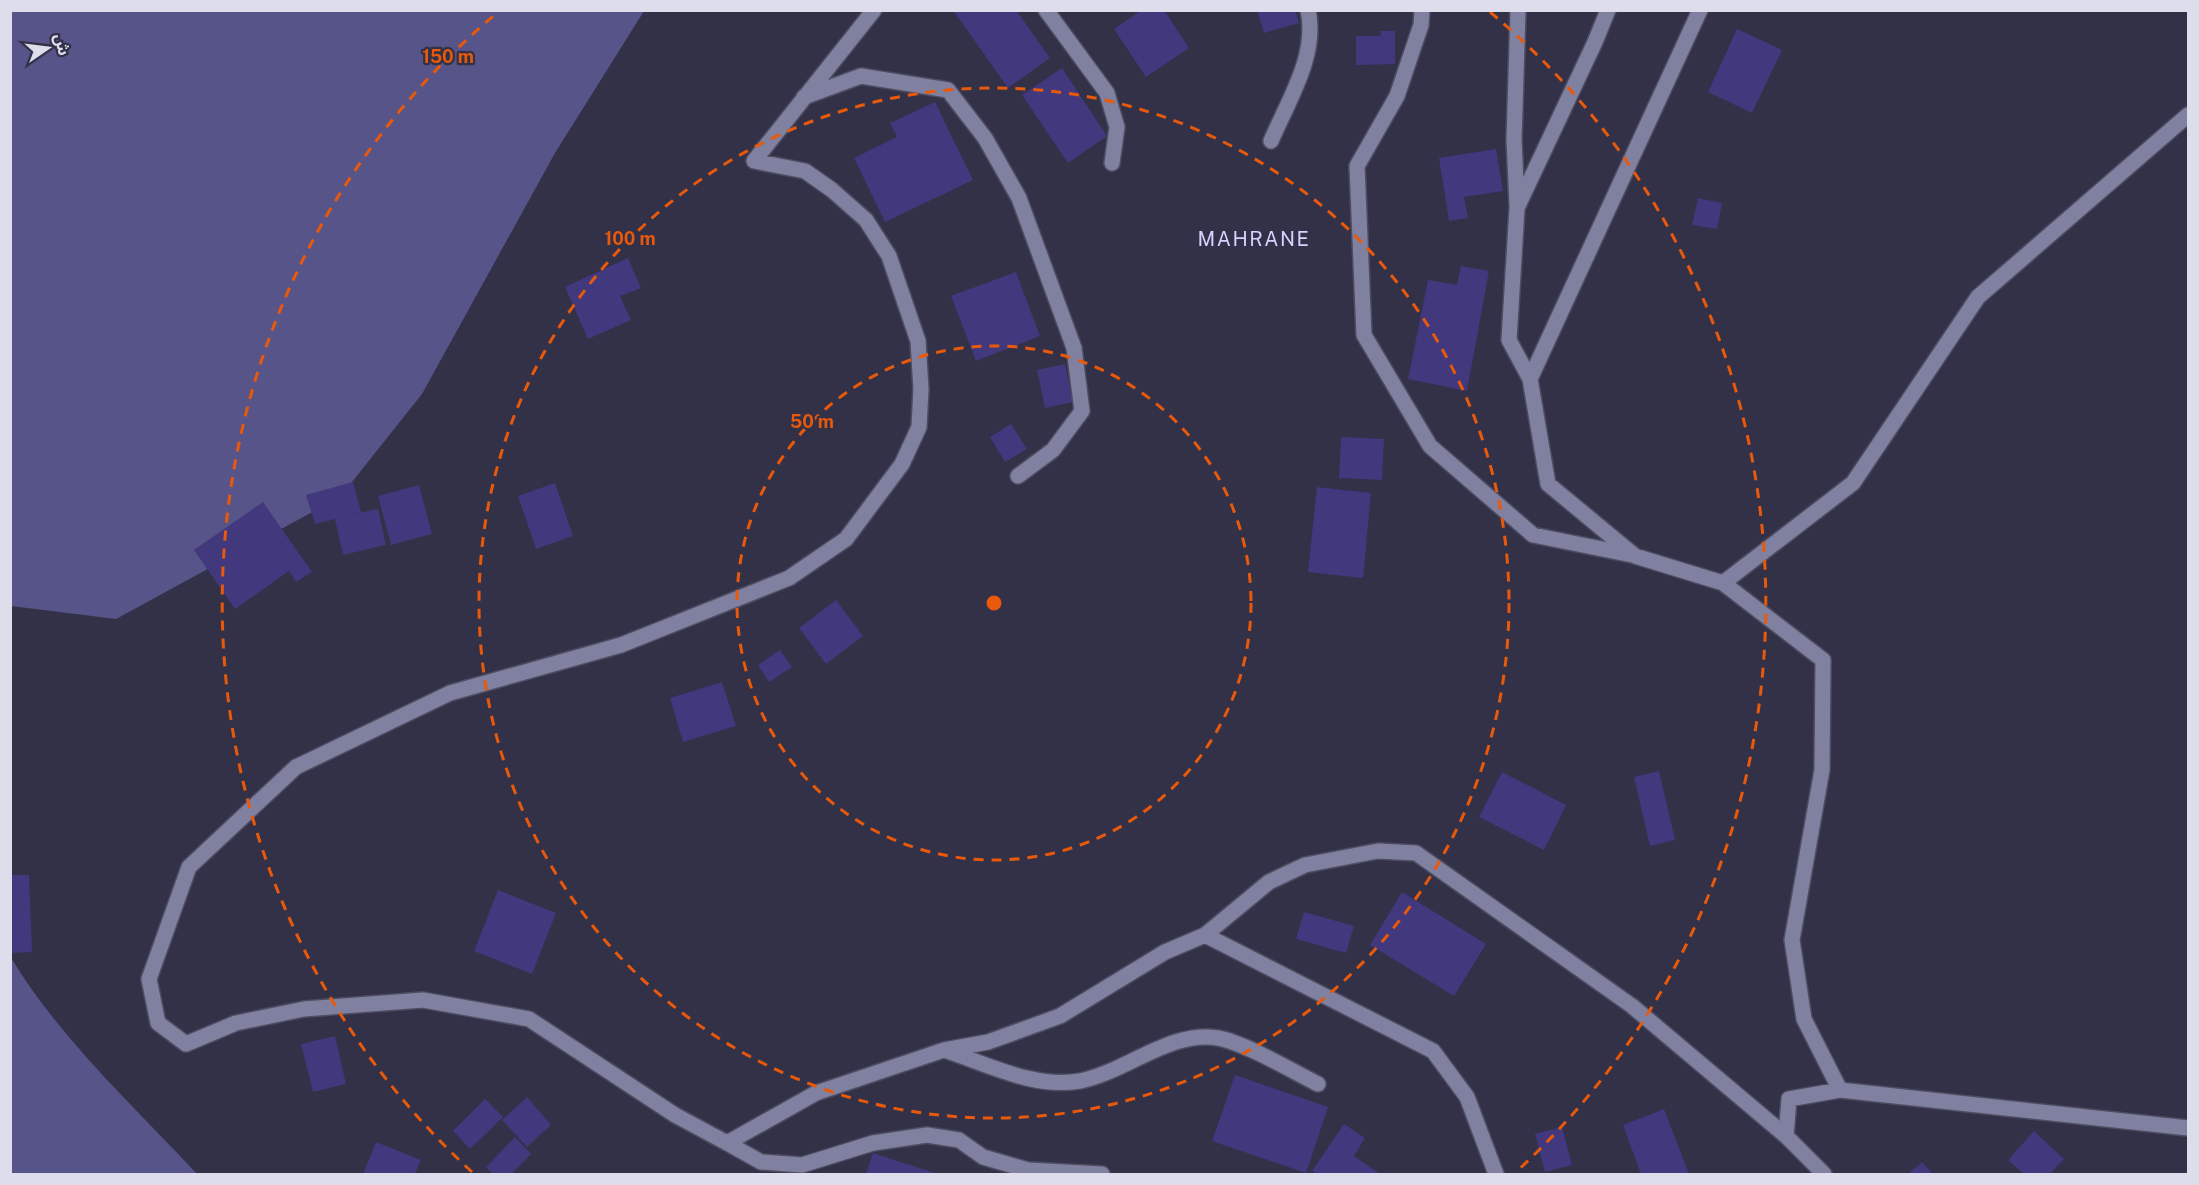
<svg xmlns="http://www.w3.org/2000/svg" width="2199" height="1185" font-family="'Public Sans','Noto Sans Arabic',sans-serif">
<rect width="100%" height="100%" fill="#323148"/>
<!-- green -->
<path fill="#575489" d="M11 11H644L555 153 422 394 340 497 116 619 11 606Z
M10 956C59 1038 133 1105 197 1174H11Z"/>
<!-- building -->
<path fill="#41387d" d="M953 10H1016L1050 58 1008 88Z
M1142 10H1164L1189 48 1146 77 1114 29Z
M1257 10H1295L1299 23 1264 33Z
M1737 29 1782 50 1752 113 1708 92Z
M1380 31H1395V64L1356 65V36H1381Z
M1062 68 1107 136 1068 163 1022 95Z
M935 102 973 180 885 222 854 158 897 137 890 123Z
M1496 149 1503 191 1464 197 1468 218 1449 221 1439 158Z
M1698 198 1722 203 1717 229 1692 225Z
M628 258 641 288 620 296 631 320 588 339 565 287Z
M1461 266 1489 271 1467 391 1408 379 1428 280 1457 285Z
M1016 272 1040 336 976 361 951 296Z
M1065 364 1073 402 1045 408 1037 370Z
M1011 424 1027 449 1005 462 990 437Z
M1341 437 1384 439 1382 480 1339 478Z
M353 482 361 512 348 515 378 509 386 545 343 555 335 519 315 524 306 495Z
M555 483 573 536 536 549 518 496Z
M419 485 432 534 391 545 378 496Z
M1317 487 1371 493 1363 578 1308 572Z
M263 502 312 572 296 582 289 571 235 609 194 550Z
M836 600 863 636 826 664 799 628Z
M780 650 792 667 769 682 758 665Z
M722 682 736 726 683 742 670 698Z
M1659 771 1675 840 1650 846 1634 777Z
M1502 772 1566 805 1544 850 1479 817Z
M10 875H29L32 952 10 953Z
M498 890 556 913 532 974 474 951Z
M1402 892 1486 944 1454 996 1370 945Z
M1304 912 1354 926 1346 953 1296 939Z
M335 1036 346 1084 313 1092 301 1044Z
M1235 1075 1328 1107 1306 1173 1212 1141Z
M527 1097 551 1125 527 1147 502 1120Z
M485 1099 503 1117 470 1149 453 1131Z
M1664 1109 1689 1174H1641L1623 1125Z
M1344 1124 1365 1138 1354 1156 1380 1174H1317L1312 1171Z
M1562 1127 1572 1165 1545 1172 1535 1134Z
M2034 1131 2064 1159 2050 1174H2024L2008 1160Z
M515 1137 531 1154 511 1174H493L486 1167Z
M376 1142 421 1160 415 1174H363Z
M873 1153 938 1174H866Z
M1922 1162 1933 1174H1908Z"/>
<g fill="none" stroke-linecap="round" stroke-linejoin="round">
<defs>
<path id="minor" d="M874 10 754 161 805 171 832 190 866 220 889 256 918 341 921 389 919 427 902 464 846 539 789 578 621 645 450 693 296 767 189 867 149 979 158 1023 186 1044 236 1023 304 1009 423 1000 529 1019 675 1115 727 1143 816 1093 944 1050 988 1042 1060 1016 1165 952 1205 935 1269 882 1305 865 1378 851 1416 853 1632 1006 1786 1136
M1046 10 1107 93 1117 127 1112 163
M1422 10 1421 25 1397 96 1357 166 1364 335 1430 446 1533 535 1632 555
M1700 10 1530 379 1548 484 1635 556 1723 583 1823 660 1822 770 1792 940 1804 1019 1840 1090
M804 97 861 76 948 90 985 138 1019 198 1074 348 1082 411 1053 450 1018 476
M1271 141C1288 101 1318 55 1308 10
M1517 205 1514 140 1518 10
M1530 379 1509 340 1517 208 1595 42 1608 10
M1723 583 1853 483 1978 297 2188 115
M1205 935 1433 1051 1467 1097 1496 1174
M947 1051C989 1065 1035 1089 1080 1081 1126 1072 1170 1030 1218 1038 1243 1042 1294 1072 1318 1084
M727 1143 761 1162 802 1165 873 1143 927 1135 959 1140 983 1157 1028 1170 1102 1174
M1824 1174 1786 1136 1789 1099 1840 1090 2188 1128"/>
</defs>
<!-- minor casing -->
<use href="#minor" stroke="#4d4d62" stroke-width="18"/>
<!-- minor -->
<use href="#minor" stroke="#8080a1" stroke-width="15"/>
</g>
<!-- distance rings -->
<g fill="none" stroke="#e8590c" stroke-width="3" stroke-dasharray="10 8">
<circle cx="994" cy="603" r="257"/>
<circle cx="994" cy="603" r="515"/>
<path d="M472 1172A772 772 0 0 1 498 12M1490 12A772 772 0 0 1 1516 1172"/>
</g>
<g text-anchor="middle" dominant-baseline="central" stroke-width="4.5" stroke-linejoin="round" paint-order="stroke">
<!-- quarter labels -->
<g font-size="20" letter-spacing="1.5" fill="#d3d3ff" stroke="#323148">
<text x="1254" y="239">MAHRANE</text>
</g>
</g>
<circle cx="994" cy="603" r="9" fill="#e8590c" stroke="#323148" stroke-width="3"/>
<g font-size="18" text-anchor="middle" font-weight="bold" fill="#e8590c" stroke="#323148" stroke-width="4.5" stroke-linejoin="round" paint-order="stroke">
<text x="448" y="63">150 m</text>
<text x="630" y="245">100 m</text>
<text x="812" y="428">50 m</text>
</g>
<!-- border -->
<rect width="2199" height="1185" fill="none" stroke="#ddddec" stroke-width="24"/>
<!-- north arrow -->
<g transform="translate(48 48) rotate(76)" stroke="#323148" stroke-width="4.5" paint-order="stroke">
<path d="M0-4.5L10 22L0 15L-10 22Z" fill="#ddddec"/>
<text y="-9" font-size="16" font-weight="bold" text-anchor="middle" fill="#ddddec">ش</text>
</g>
</svg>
